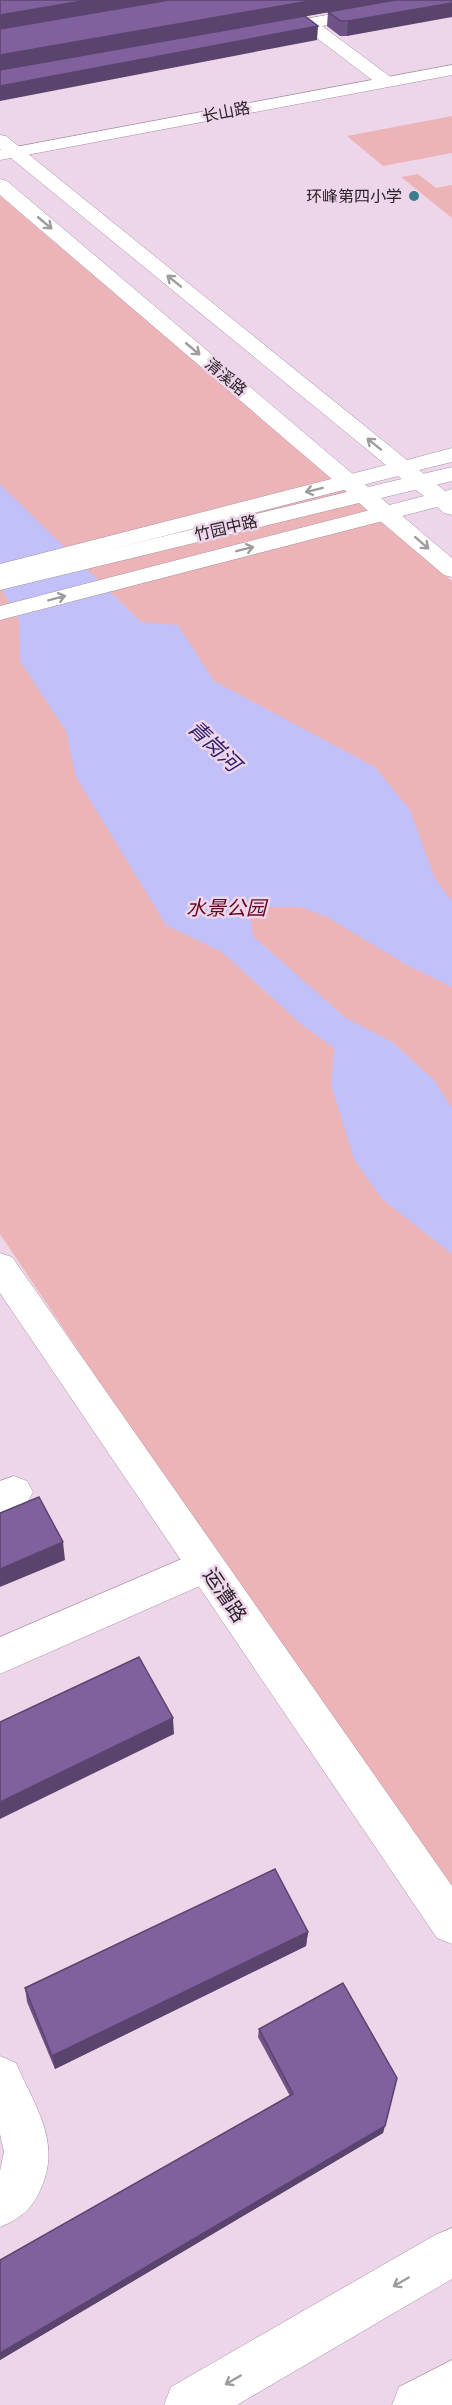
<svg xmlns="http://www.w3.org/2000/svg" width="452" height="2405" font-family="'Times New Roman','Noto Sans SC',serif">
<rect width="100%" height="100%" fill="#eed6ea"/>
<!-- green -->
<path fill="#ecb4b6" d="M452 116V153L383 166 347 136Z
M418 174 436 188 452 185V218L401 177Z
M0 196 452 581V1886L100 1383 0 1234Z"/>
<!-- water -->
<path fill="#c1c0f8" d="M0 484 141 622 178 625 214 681 375 767 410 810 435 879 452 901V987L407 965 327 917 301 907H269L250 916 253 936 346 1018 391 1041 434 1080 452 1108V1254L382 1199 354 1159 331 1085 334 1048 301 1024 222 952 166 925 76 777 66 731 20 661 19 620 0 586Z"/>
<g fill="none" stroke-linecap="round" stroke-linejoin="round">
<defs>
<path id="street" d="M411 0H445L437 5 322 26 392 78 395 82 392 86H380L305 29 271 35 263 30 271 25Z
M0 135 6 136 407 460 452 448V462L419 470 445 491 452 489V515L444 513 437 507 0 620V606L424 496 398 476 0 578V564L386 465 0 149Z
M14 1476 27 1481 33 1492 27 1503 0 1514V1481Z
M205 1549 218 1554 224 1566 218 1578 0 1674V1637Z
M0 2056 16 2063C34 2105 61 2140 42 2186 33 2208 22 2218 0 2227V2171L4 2152 0 2134Z
M452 2228V2279L237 2405H164L171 2387 435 2235Z"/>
<path id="secondary" d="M452 65V75L0 160V150Z
M0 179 7 181 368 487 452 467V481L381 498 452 558V577L444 575 359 503 0 590V576L347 492 0 195Z
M0 1253 12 1257 452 1886V1944L437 1938 0 1293Z
M452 2360V2405H392L399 2387Z"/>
</defs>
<!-- street casing -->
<use href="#street" stroke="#a791a4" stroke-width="1"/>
<!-- secondary casing -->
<use href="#secondary" stroke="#a791a4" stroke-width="1"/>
<!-- street -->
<use href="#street" fill="#fff" fill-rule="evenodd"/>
<!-- secondary -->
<use href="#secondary" fill="#fff" fill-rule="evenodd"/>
</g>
<!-- wall -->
<path fill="#6f5387" d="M0 0H452L347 36H340L327 26 328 12 306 16 317 40Z
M308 1932 306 1946 55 2069 27 2002 25 1988Z
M259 2029 397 2078 383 2133 0 2360V2260L290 2096 258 2037Z"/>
<!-- shaded-wall -->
<path fill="#5a446e" d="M88 0H172L0 30V15Z
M315 0H397L0 71V55Z
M452 3V17L347 36 348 21Z
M318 26 317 40 0 101V86Z
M63 1542 65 1560 0 1587V1569Z
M173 1718 174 1734 0 1819V1802Z
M308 1932 306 1946 55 2069 52 2056Z
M397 2078 383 2133 0 2360V2353Z"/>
<!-- building -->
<path fill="#81619d" stroke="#5a446e" stroke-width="1.5" d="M0 0H88L0 15Z
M169 0H315L0 55V29Z
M395 0H452V3L348 21H341L328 12Z
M305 16 318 26 0 86V70Z
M39 1497 63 1542 0 1569V1513Z
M139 1657 173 1718 0 1802V1722Z
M275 1869 308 1932 52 2056 25 1988Z
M343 1983 397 2078 385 2126 0 2353V2260L293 2094 259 2029Z"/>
<!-- one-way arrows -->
<defs><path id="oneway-shaft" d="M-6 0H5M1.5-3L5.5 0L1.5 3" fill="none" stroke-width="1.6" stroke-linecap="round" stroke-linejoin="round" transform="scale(1.5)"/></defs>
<g stroke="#9f9b9f">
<use href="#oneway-shaft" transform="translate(45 223) rotate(40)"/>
<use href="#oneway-shaft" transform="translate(174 281) rotate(-141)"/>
<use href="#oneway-shaft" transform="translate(193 349) rotate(40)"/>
<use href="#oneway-shaft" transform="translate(374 444) rotate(-141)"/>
<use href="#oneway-shaft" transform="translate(314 490) rotate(166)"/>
<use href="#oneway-shaft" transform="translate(422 543) rotate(41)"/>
<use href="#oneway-shaft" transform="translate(245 549) rotate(-14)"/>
<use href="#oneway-shaft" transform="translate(57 598) rotate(-15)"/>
<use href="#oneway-shaft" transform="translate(401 2282) rotate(150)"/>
<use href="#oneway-shaft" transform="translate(233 2380) rotate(150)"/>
</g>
<!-- markers -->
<circle fill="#3a7c8e" stroke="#eed6ea" stroke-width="2" cx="414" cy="196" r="6"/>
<g text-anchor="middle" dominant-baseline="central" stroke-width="5" stroke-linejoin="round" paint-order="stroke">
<!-- far-street labels -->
<g font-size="16" fill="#2a2129" stroke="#eed6ea">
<text transform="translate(226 112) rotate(-11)">长山路</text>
<text transform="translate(226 377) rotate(40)">清溪路</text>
<text transform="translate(226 528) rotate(-13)">竹园中路</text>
</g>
<!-- far-poi labels -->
<g font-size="16" fill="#2a2129" stroke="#eed6ea" text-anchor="end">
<text x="402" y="196">环峰第四小学</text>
</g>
<!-- park labels -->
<g font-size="20" font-style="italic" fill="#69061f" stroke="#eed6ea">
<text x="226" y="908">水景公园</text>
</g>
<!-- street labels -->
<g font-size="20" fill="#2a2129" stroke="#eed6ea">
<text transform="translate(225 1595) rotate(56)">运漕路</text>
</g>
<!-- water labels -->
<g font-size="21" font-style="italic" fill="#2c1b69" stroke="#eed6ea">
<text transform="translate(214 746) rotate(44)">青岗河</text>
</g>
</g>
</svg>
